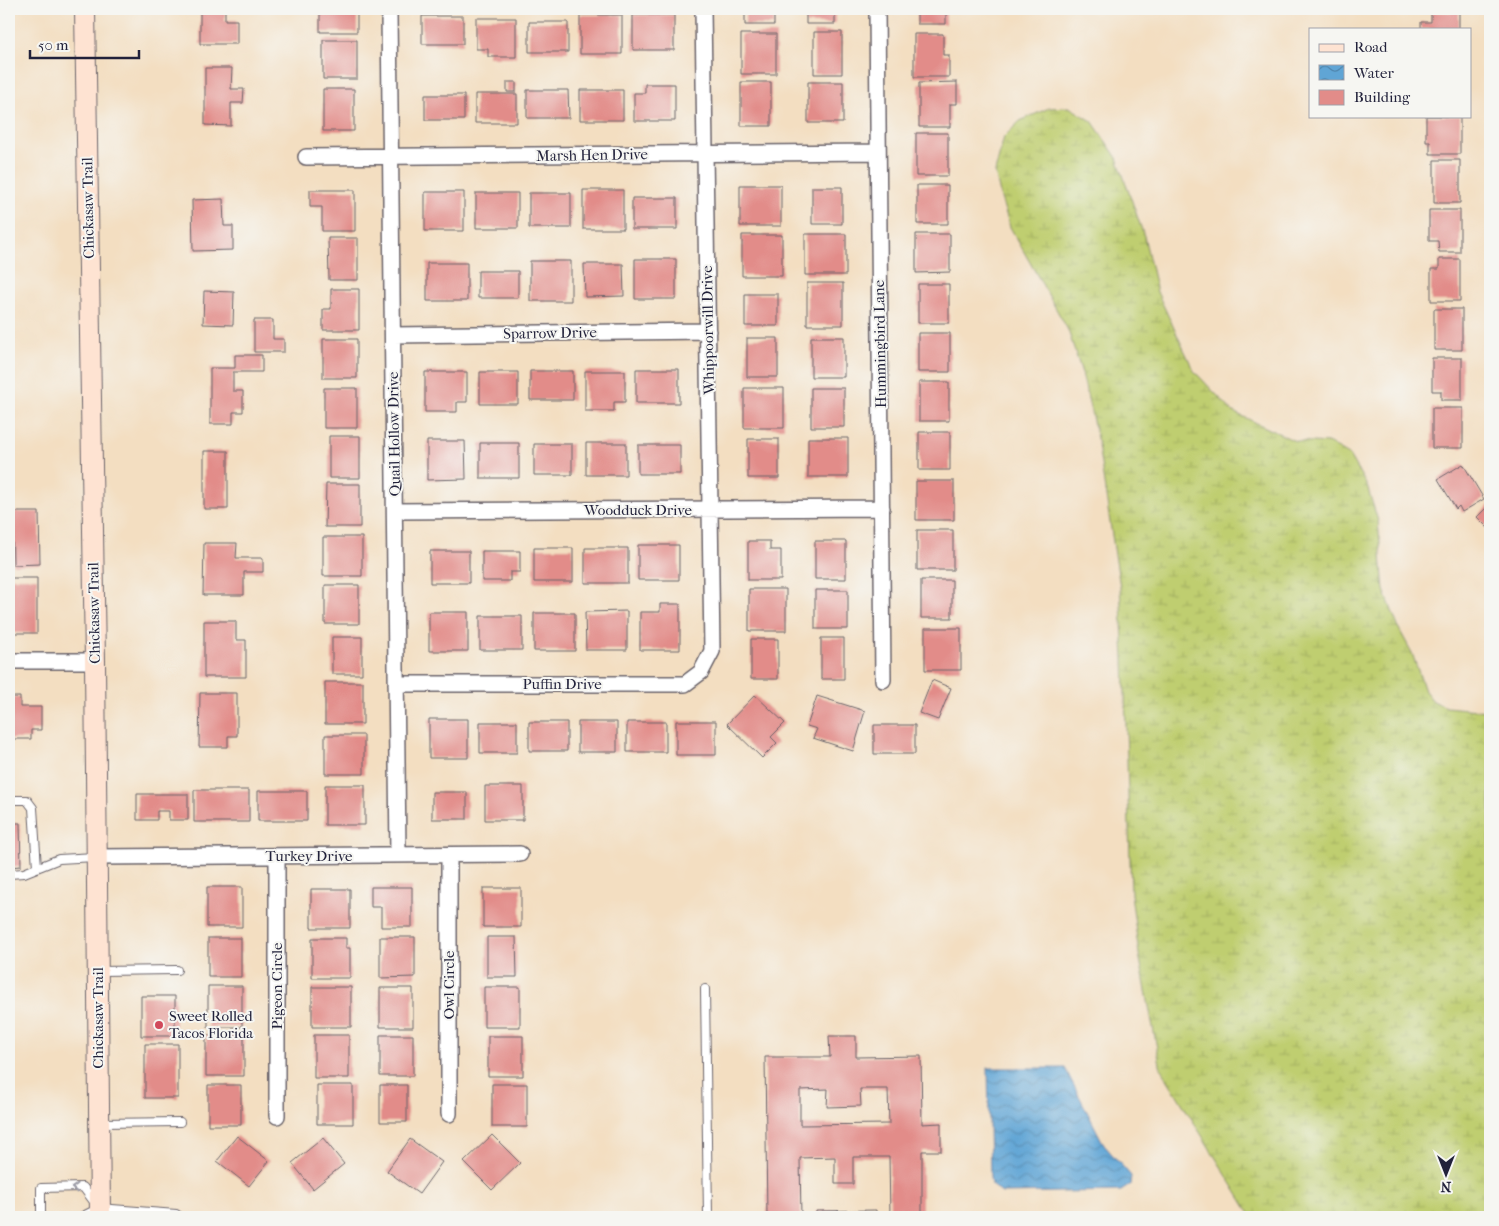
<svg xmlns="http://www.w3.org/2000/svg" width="1499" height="1226" font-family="'IM FELL French Canon',serif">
<defs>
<pattern id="wetland-marsh" width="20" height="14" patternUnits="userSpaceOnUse" patternTransform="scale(1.25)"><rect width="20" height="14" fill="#bfce70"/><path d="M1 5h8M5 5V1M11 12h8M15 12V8" fill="none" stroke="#a4b162"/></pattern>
<pattern id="water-waves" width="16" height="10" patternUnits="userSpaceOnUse" patternTransform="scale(1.25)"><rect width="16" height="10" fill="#60a5d5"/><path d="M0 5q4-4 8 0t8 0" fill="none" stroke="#4f86ae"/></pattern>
</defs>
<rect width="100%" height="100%" fill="#f6f6f2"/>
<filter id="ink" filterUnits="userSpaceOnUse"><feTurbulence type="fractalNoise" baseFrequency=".02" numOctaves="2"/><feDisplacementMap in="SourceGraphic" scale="10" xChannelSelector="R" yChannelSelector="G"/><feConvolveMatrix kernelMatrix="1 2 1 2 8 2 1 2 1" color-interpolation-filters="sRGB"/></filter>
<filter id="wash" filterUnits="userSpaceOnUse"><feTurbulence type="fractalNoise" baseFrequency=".0096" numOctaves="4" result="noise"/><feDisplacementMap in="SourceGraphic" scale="20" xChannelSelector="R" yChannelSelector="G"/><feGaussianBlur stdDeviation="1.12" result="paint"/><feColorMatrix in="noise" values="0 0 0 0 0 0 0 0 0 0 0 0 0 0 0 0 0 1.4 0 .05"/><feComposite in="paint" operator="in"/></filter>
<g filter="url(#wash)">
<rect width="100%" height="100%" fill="#f3dec1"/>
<!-- wetland -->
<path fill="url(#wetland-marsh)" stroke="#707856" d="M1069 107 1092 121 1117 158 1144 236 1157 292 1194 371 1233 412 1295 441 1328 443 1349 455 1367 486 1378 521 1384 590 1399 629 1412 653 1425 691 1433 701 1446 707 1487 711 1490 713V1217H1252L1161 1069 1139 954 1131 894 1124 658 1120 587 1097 438 1082 373 1068 330 1010 227 1001 198 995 172 1004 137 1020 121 1049 108Z"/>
<!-- water -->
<path fill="url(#water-waves)" stroke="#416488" d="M988 1068H1065L1104 1145 1131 1176 1130 1185 1121 1191 1002 1193 991 1185 990 1177Z"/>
<g id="blocks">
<!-- building -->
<path fill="#e28c89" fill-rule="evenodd" d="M200 9H225V20H237V44H200Z
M320 9H357V32H320Z
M745 9H774V25H745Z
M806 9H835V24H806Z
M917 9H946V24H917Z
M1431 12H1459V29H1421V22H1431Z
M580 15H622V54H580Z
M633 15H674V50H633Z
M422 16H463V44H422Z
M476 18H516V57H488V49H476Z
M529 22H568V52H529Z
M814 32H842V74H814Z
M741 34H776V74H741Z
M914 34H943V55H949V77H914Z
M323 40H357V79H323Z
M205 68H232L231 89H244L243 103H231V126L205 125Z
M507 82H516V92H507Z
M741 82H771V126H741Z
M808 82H843V123H808Z
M957 82V104H950V127H919V83Z
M645 84H675V121H634V93H645Z
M323 89H354V131H323Z
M527 90H568L569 118H527Z
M580 90H623V120H580Z
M475 94H517V123H475Z
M425 95H464V120H425Z
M1426 116H1460V154H1430V142H1426Z
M916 133H948V176H916Z
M1434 160H1460V203H1434Z
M740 185H781V226H740Z
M917 185H948V224H917Z
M812 187H842V224H812Z
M310 190H355V231H322V207H310Z
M583 190H623V229H583Z
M425 192H464V231H425Z
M476 193H518V228H476Z
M529 193H571V228H529Z
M632 198H677V229H632Z
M223 199 224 226H233V250L193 251 192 200Z
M1429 210H1460V252H1439L1438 241H1429Z
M805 234H846V275H805Z
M916 234H950V272L916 273Z
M742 235H782V276H742Z
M328 238H358V280H329Z
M635 259H676V299H635Z
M1439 259H1460V301H1431V269H1439Z
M530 261H571V301H530Z
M427 263H467V301H427Z
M584 264H623L624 296 585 297Z
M478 271H518V298H478Z
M807 283H843V325H807Z
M918 284H949V323H918Z
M331 289H359V330H323V309H331Z
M204 291 234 292 233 325 203 324Z
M745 294H778V326H745Z
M1434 309H1462V350H1434Z
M254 320H273V339H284V352H254Z
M918 333H950V372H918Z
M811 337H844V377H811Z
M747 338H778V377H747Z
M323 339H357V378H323Z
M235 355H262V372H233V391H243V412H233V424H210V368H235Z
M1432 358H1462V400H1441V391H1432Z
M636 369H679V403H636Z
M530 371H573V400H530Z
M585 371H625V402H614V411H585Z
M425 372H467V402H457V412H425Z
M480 372H518V404H480Z
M919 382H949V421H919Z
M324 388H357V428H324Z
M744 388H784V428H744Z
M811 388H844V427H811Z
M1432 408H1463V448H1432Z
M919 432H950V470H919Z
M329 436H360V478H329Z
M808 438H848V477H808Z
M748 439H779V478H748Z
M427 441H465L466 479 427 480Z
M480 443H519V478H480Z
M586 443H626V475H586Z
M534 444H572V475H534Z
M638 445H680V474H638Z
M204 451H228V509H204Z
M1463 464 1484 499 1462 512 1459 506 1456 509 1438 479Z
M916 481H954V520H916Z
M326 484H360V527H325Z
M1490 504V530L1477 517Z
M12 512H39L40 564 13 565Z
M917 530H953V570H917Z
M323 537H362V576H323Z
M748 541H770V550H781V580H748Z
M815 541H846V579H815Z
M204 543H237L236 558H263V572H244V595H203Z
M638 545H679V580H638Z
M534 548H573V582H534Z
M585 548H628V583H585Z
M430 551H469V583H430Z
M482 551H520V572H510V581H482Z
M9 578H37V633H9Z
M921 580H952V618H921Z
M325 585H359V624H325Z
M749 589H786V631H749Z
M815 590H848V629H815Z
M660 604H680V650H640V612H660Z
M627 611V650H586L585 612Z
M429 612H468V651H429Z
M534 613H575V651H534Z
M480 616H522V650H480Z
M204 621H236V640H246V677H204Z
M925 628H961V670H925Z
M332 637H362V674H332Z
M821 638H844V679H821Z
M751 639H778V679H751Z
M932 680 951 688 938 720 919 713Z
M325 682H363V724H325Z
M200 693H237V736H228V747H199Z
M755 695 785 723 771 737 777 743 762 758 727 724Z
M817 696 865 711 853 751 813 738 817 729 807 726Z
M9 697H20V707H41V730H31V739H9Z
M429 719H468V758H429Z
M676 721H716V755H676Z
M480 722H517V753H480Z
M529 722H567V751H529Z
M578 722H617V752H578Z
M627 722H666V752H627Z
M874 725H915V754H874Z
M325 735H364V774H325Z
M325 785H365V825H325Z
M485 786H523V820H485Z
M194 790H249V822H194Z
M258 791H307V821H258Z
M432 792H467V819H432Z
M137 794H188V820H169V811H157V820H137Z
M9 823H20L21 866 9 867Z
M207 887H242V927H207Z
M371 887H412V927H381V907H371Z
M483 888H521V927H483Z
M311 889H350V928H311Z
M380 937H415V977L380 978Z
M487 937H516L517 977H487Z
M208 938H241V977H208Z
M312 938H346V948H350V978H312Z
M208 986H242V1027H208Z
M312 987H351V1027H312Z
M484 987H520V1027H484Z
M380 988H413V1027H380Z
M141 996H175V1036H141Z
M206 1035H244V1076H206Z
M314 1035H349V1078H314Z
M380 1035H413V1076H380Z
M488 1036H523V1076H488Z
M829 1036H856V1057L921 1056 922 1124 941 1123V1151H922V1217H890L889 1157H853V1184H835V1157L800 1158 801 1217H767L765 1057H830ZM828 1089 827 1107 861 1106 860 1089H888L889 1124 800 1125V1090Z
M145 1044H178V1098H145Z
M492 1084H527V1127H492Z
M208 1085H241V1125H208Z
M317 1085H353V1124H317Z
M380 1085H407V1122H380Z
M492 1135 520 1163 492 1190 464 1162Z
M237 1136 269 1161 249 1186 217 1161Z
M323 1138 344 1164 313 1189 292 1163Z
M410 1139 442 1162 419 1194 387 1171Z
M876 1210V1217H816V1211Z"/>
</g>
</g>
<g filter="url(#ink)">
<use href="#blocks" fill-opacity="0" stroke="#6b646a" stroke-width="1"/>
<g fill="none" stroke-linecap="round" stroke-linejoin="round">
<defs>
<path id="lane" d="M9 800H27L33 808 37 867
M9 874 24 873 59 859 95 857
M99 971 177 970
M705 989 708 1217
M101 1123 180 1122
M41 1217V1188L83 1187 95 1203
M81 1217 99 1208 176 1214 180 1217"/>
<path id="street" d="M391 9 389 12 398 855
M877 9 883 680
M306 157 878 152
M393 335 708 331
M395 511 882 508
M9 661H95
M396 684H685L701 672 712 651 703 9
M449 855V1114
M277 856V1116
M97 857 520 854"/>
<path id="secondary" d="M85 9 95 661 100 1217"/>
</defs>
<!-- lane casing -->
<use href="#lane" stroke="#6b646a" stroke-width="10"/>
<!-- street casing -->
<use href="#street" stroke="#6b646a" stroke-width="18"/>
<!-- secondary casing -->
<use href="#secondary" stroke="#6b646a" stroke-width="22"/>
<!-- lane -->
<use href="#lane" stroke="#fff" stroke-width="8"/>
<!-- street -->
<use href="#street" stroke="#fff" stroke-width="15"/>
<!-- secondary -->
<use href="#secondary" stroke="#fee3d2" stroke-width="20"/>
</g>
<!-- one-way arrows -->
<defs><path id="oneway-chevron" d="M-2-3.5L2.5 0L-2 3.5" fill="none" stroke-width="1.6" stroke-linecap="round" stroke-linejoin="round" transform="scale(1.25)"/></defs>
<use stroke="#9c9ca7" href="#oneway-chevron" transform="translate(75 1188) rotate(-178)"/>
</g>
<!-- markers -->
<circle fill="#d1495b" stroke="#f6f6f2" stroke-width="2" cx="159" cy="1025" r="5"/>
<g text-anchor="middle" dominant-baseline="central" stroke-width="4" stroke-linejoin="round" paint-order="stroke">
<!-- street labels -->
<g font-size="15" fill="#22223b" stroke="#f6f6f2">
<text transform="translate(592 155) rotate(-1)">Marsh Hen Drive</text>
<text transform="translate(88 208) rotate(-91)">Chickasaw Trail</text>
<text transform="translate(708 330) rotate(-91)">Whippoorwill Drive</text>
<text transform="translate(550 333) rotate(-1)">Sparrow Drive</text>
<text transform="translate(880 344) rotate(-91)">Hummingbird Lane</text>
<text transform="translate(394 434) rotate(-91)">Quail Hollow Drive</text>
<text x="638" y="510">Woodduck Drive</text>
<text transform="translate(94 613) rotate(-91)">Chickasaw Trail</text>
<text x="562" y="684">Puffin Drive</text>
<text x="309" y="856">Turkey Drive</text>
<text transform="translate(449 985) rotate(-90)">Owl Circle</text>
<text transform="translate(277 986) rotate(-90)">Pigeon Circle</text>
<text transform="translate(98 1018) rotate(-90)">Chickasaw Trail</text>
</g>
<!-- poi labels -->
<g font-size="15" fill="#22223b" stroke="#f6f6f2" text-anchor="start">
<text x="169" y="1016">Sweet Rolled<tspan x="169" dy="17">Tacos Florida</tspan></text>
</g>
</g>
<!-- margin -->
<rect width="1499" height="1226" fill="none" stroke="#f6f6f2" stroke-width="30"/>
<!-- legend -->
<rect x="1309" y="28" width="162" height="90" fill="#f6f6f2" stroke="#a1a1a9"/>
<rect x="1319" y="44" width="25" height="8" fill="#fee3d2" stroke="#a1a1a9"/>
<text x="1354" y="52" font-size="15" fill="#22223b">Road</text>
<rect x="1319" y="65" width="25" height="15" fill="url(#water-waves)" stroke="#a1a1a9"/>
<text x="1354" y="78" font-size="15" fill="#22223b">Water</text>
<rect x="1319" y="90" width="25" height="15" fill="#e28c89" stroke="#a1a1a9"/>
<text x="1354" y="102" font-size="15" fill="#22223b">Building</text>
<!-- north arrow -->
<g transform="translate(1446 1174) rotate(180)" stroke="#f6f6f2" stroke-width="4" paint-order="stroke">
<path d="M0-4L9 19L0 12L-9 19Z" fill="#22223b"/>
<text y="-8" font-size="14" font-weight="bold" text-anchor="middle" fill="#22223b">N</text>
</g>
<!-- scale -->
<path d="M30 50v8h109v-8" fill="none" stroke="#22223b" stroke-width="2.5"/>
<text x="38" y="50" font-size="15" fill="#22223b" stroke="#f6f6f2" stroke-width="4" paint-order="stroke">50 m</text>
</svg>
